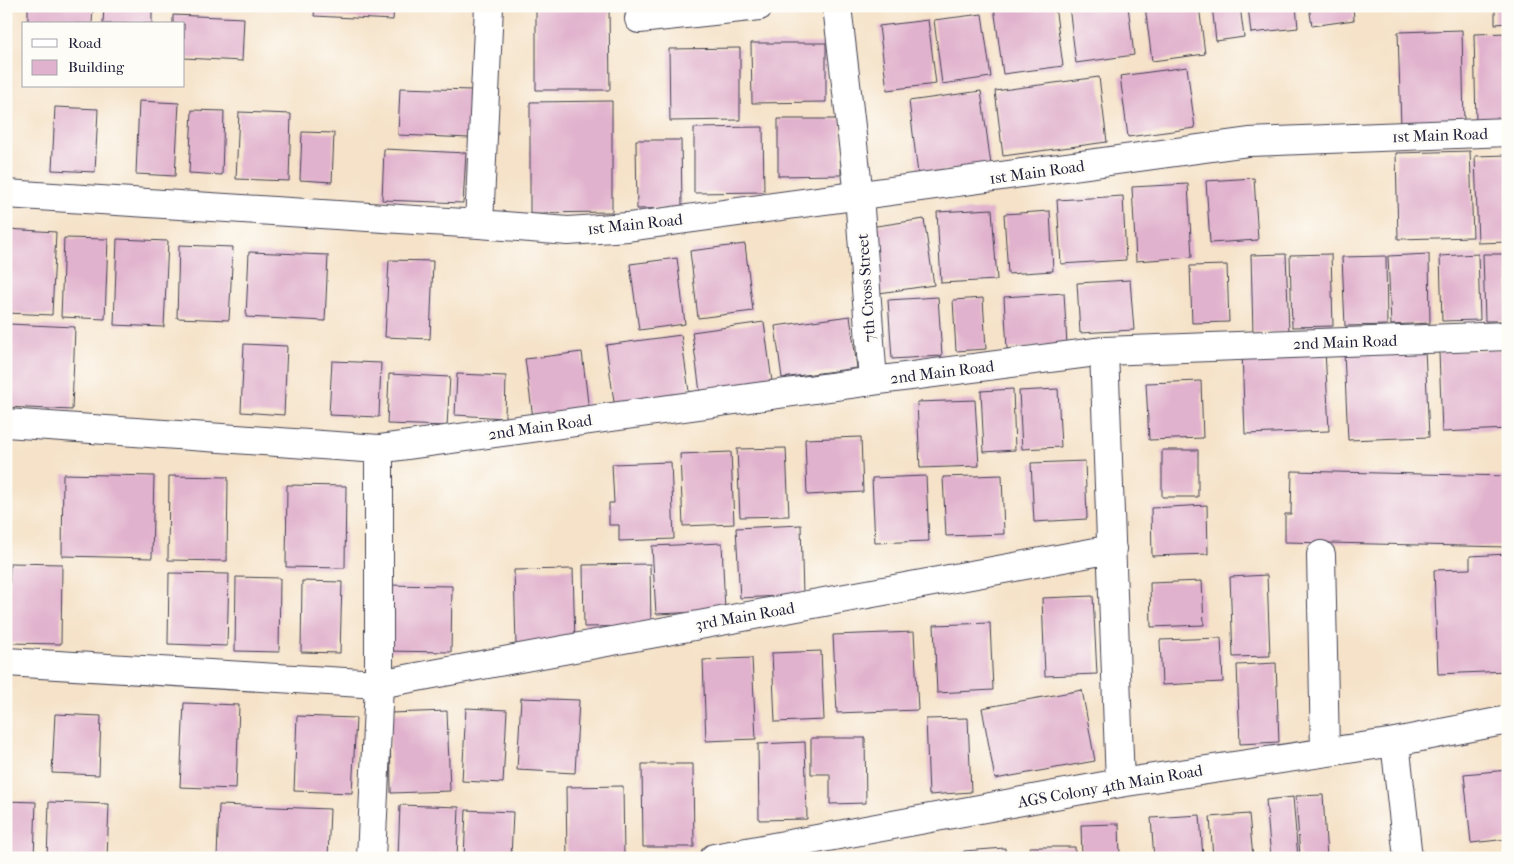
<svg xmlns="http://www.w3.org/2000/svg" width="1514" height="864" font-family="'IM FELL French Canon',serif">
<rect width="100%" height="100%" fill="#fdfcf7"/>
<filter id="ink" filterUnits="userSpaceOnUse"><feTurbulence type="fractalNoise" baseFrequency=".02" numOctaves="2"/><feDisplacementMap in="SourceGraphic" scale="10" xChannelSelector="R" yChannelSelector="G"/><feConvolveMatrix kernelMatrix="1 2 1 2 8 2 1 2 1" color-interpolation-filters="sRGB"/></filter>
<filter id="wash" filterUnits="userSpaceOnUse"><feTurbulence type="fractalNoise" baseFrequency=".0096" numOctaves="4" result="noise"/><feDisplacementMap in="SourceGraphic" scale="20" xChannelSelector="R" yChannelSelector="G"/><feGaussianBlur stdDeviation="1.12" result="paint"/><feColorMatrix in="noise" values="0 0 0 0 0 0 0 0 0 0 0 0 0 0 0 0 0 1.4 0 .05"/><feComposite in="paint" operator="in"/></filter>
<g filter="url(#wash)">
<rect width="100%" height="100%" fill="#f5e2c8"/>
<g id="blocks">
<!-- building -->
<path fill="#e1b2cd" d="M6 6H10L8 49H6Z
M28 6H93L92 24H28Z
M104 6H152V24H103Z
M315 6H394L393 20 314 16Z
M536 6H609L610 90H536Z
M1055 6 1063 66 1003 74 994 7Z
M1069 6H1128L1134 55 1076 63Z
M1145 6H1199L1205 54 1152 61Z
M1212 6H1240L1244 37 1216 41Z
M1248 6H1296L1298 28 1251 33Z
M1309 6H1353L1354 20 1312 26Z
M1495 6H1508V23L1495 24Z
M982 14 991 77 942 84 934 20Z
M173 15 244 18 242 61 184 58V24H173Z
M928 20 936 84 887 90 879 26Z
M1462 30 1464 125 1401 127 1398 32Z
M1508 33V122L1476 123 1474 34Z
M751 43H826V102L752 103Z
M740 48V120L670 121 669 49Z
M1187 67 1195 128 1128 137 1120 76Z
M1099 77 1107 142 1003 156 995 91Z
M400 88 473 90 470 138 398 135Z
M981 91 991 165 918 174 909 101Z
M139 101 179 103 175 176 136 174Z
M612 101V212L530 213V102Z
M55 107 98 109 95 172 52 170Z
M192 110 224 111 222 175 189 173Z
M239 112 291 114 289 181 236 179Z
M778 119H841V175L778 176Z
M763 127 764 192 694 193V128Z
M302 132 334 133 332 182 300 180Z
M636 140H681L682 208 637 209Z
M384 149 466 153 463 203 382 200Z
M1470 151 1473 237 1398 239 1396 153Z
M1508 155V242L1478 243 1475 156Z
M1254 178 1258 240 1210 243 1206 181Z
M1188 184 1192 257 1136 261 1132 187Z
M1123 196 1126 260 1061 264 1057 200Z
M992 209 997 280 941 283 937 212Z
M1050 211 1053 271 1008 274 1004 214Z
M924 219 934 285 879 293 870 227Z
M7 229 56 232 52 315 6 313Z
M64 238 108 239 105 319 61 317Z
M117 239 168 241 164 327 114 325Z
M745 244 753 311 698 318 690 251Z
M179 245 233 247 229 320 177 318Z
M249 252 328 255 325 321 246 317Z
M1286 254 1289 332 1253 333 1251 255Z
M1331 254 1333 326 1292 327 1290 255Z
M1429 254 1430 323 1391 325 1388 256Z
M1478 254 1480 320 1442 321 1440 256Z
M1483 254H1508V321H1485Z
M1386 256 1387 325 1345 326 1342 257Z
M677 258 685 324 639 330 630 264Z
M389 260 433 261 430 339 385 337Z
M1227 265 1229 322 1192 323 1190 266Z
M1130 280 1134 330 1080 333 1077 283Z
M1064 293 1067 345 1007 349 1004 297Z
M938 297 942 356 892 359 888 300Z
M983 298 986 349 956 351 953 300Z
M850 316 857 368 782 378 775 326Z
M764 322 772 382 700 392 692 332Z
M8 324 75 327 72 410 6 407Z
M681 335 690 399 615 409 606 345Z
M244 344 287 346 284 415 241 412Z
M1325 349 1329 431 1245 434 1242 352Z
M1425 349 1429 437 1348 440 1344 353Z
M1508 349V429L1442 432 1439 352Z
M582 352 589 411 533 418 525 359Z
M332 361 381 363 379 417 329 415Z
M389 374 450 377 447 426 387 424Z
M457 374 506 376 505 418 455 415Z
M1201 381 1203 438 1149 440 1146 383Z
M1013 389 1015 450 984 452 981 391Z
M1058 389 1061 447 1022 449 1019 391Z
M975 400 979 466 920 468 917 402Z
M861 437 863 492 807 495 805 439Z
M786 448 789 516 740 517 737 449Z
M1162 450H1198V497H1162Z
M731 452 734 524 683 526 680 454Z
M1085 461 1087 519 1034 522 1031 463Z
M671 462 674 539 619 541V525H609V503H614L612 464Z
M1292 471 1508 476V547L1285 542V514H1291Z
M63 474 154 476 152 558 62 556Z
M1002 475 1004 534 946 536 943 477Z
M169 476 228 477 227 561 168 560Z
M926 476 929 541 875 543 872 478Z
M287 485 346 486 345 568 286 567Z
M1207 505 1208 554 1152 556 1151 508Z
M801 525 803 595 740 598 736 528Z
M722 543 725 611 656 614 652 546Z
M1508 554V671L1438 674 1434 570 1470 569V556Z
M10 563 62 564 61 644 8 643Z
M650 564 651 626 584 627 583 565Z
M573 569 575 644 516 645 514 570Z
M169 573 229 574 227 646 168 644Z
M1267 575 1270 656 1233 657 1230 577Z
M236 577 280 578 279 652 235 651Z
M302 581 342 582 340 653 301 652Z
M1202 581 1204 625 1151 627 1150 583Z
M384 585 452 586 451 652 383 651Z
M1093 596 1097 674 1045 676 1042 598Z
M990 623 993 690 937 693 934 625Z
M914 632 918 710 837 713 833 635Z
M1221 638 1223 682 1162 685 1160 640Z
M821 651 824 720 775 722 772 653Z
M752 658 756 739 706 741 703 660Z
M1276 663 1279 742 1240 744 1237 665Z
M1082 690 1095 761 995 779 982 708Z
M521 698 579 700 575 773 517 770Z
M184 703 239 705 236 789 180 787Z
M466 708 507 710 503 783 462 781Z
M447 711 450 791 391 793 390 713Z
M55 714 101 716 99 775 52 773Z
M297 716 356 718 352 793 294 791Z
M968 718 971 792 929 795 926 719Z
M811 738H865L866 803 830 804V774H811Z
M805 742 807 819 759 820 758 744Z
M642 764H693L694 847H643Z
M1508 770V839L1471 843 1464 774Z
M623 786 624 858H567L566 787Z
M1323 795 1327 858H1300L1296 796Z
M1293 797 1298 858H1271L1266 800Z
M6 801 36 802 34 858H6Z
M49 802 109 804 107 858H47Z
M219 805 330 809 328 858H217Z
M400 805 459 807 457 858H398Z
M466 810 513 812 511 858H464Z
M1249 814 1253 858H1213L1210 817Z
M1200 815 1203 858H1154L1151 818Z
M1119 824 1120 858H1082L1081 825Z
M1030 847H1075V858H1030Z
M1005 848V858H964V851Z
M906 854 951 855V858H906Z"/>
</g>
</g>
<g filter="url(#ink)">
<use href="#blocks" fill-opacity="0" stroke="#423f50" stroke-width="1"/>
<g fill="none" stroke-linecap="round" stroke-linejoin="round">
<defs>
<path id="minor" d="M837 6 859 196 873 381
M639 19 759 6
M6 194 479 224 568 231 628 227 1249 142 1508 132
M479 224 489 6
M1104 351 1120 783
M6 423 379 449 873 381 1104 351 1508 336
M1321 555 1325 752
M6 662 379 684 1112 549
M1395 742 1408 858
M371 858 379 684V449
M714 858 1120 783 1395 742 1508 720"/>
</defs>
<!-- minor casing -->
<use href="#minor" stroke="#423f50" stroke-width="30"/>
<!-- minor -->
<use href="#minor" stroke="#fff" stroke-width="28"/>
</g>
</g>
<g text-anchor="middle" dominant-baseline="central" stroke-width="5" stroke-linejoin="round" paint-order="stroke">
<!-- street labels -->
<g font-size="16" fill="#22223b" stroke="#fdfcf7">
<text transform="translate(1440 135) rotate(-2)">1st Main Road</text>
<text transform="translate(1037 172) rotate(-8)">1st Main Road</text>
<text transform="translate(635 224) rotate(-6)">1st Main Road</text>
<text transform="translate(866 288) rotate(-94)">7th Cross Street</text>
<text transform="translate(1345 342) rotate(-2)">2nd Main Road</text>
<text transform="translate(942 372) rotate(-7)">2nd Main Road</text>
<text transform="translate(540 427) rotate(-8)">2nd Main Road</text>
<text transform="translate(745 616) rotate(-10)">3rd Main Road</text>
<text transform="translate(1110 786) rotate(-10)">AGS Colony 4th Main Road</text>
</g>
</g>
<!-- margin -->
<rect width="1514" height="864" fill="none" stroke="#fdfcf7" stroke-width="25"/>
<!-- legend -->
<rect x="22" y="22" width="162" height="65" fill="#fdfcf7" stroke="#a5a5ac"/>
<rect x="32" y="39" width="25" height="8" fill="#ffffff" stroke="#a5a5ac"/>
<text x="68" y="48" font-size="15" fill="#22223b">Road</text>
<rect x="32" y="60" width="25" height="15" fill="#e1b2cd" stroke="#a5a5ac"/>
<text x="68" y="72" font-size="15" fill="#22223b">Building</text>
</svg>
